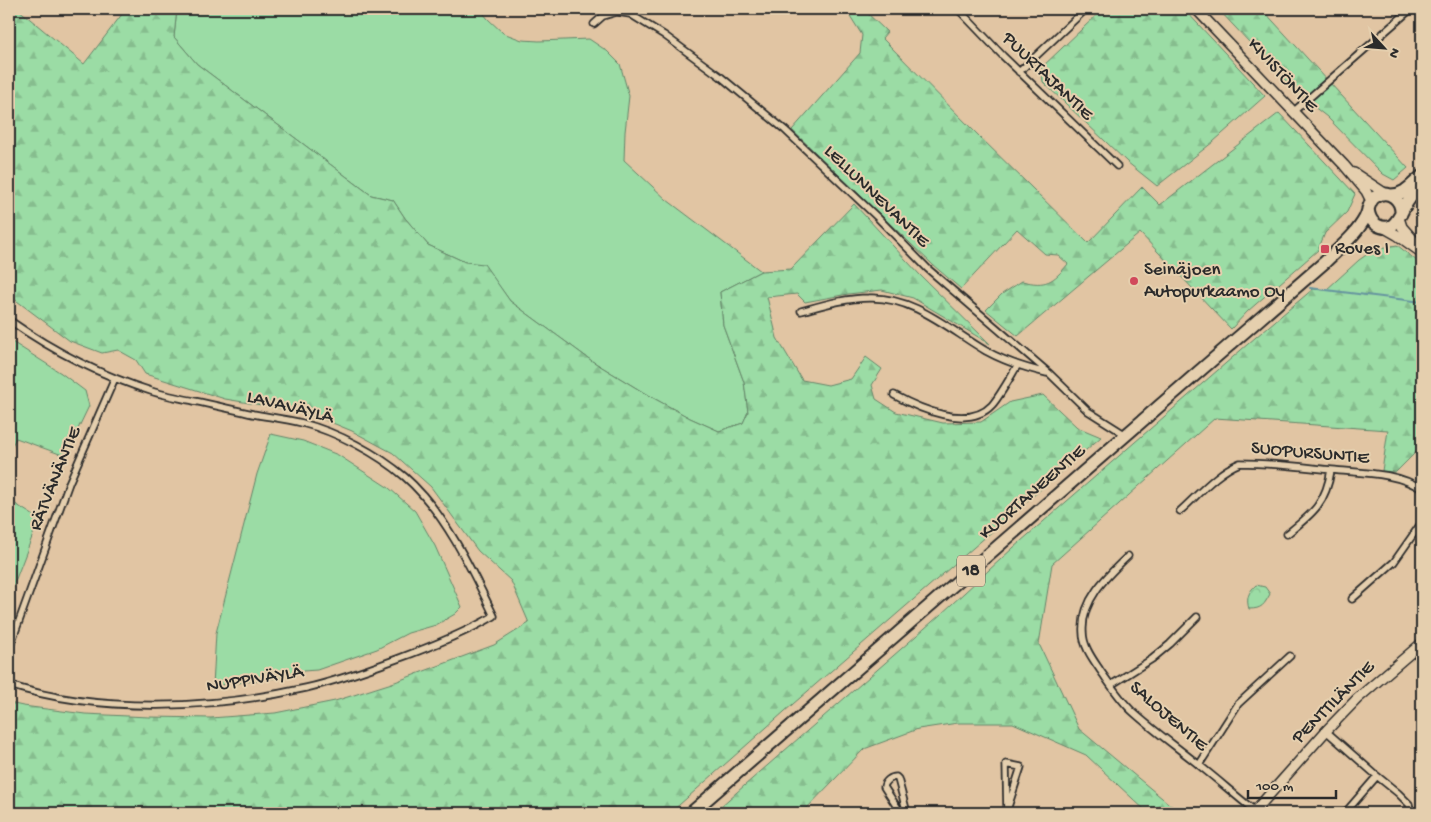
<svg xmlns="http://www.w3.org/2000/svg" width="1431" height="822" font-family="'Gochi Hand',sans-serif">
<defs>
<pattern id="forest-firs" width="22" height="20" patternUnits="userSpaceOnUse" patternTransform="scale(1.25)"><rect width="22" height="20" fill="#9bdca5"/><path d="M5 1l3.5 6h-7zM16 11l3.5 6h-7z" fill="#86bd8e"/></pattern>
<pattern id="park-crowns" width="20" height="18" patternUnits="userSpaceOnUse" patternTransform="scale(1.25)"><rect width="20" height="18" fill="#9bdca5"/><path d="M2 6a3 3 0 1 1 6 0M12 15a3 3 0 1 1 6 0" fill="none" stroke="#86bd8e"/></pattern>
</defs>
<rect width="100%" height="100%" fill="#e1c5a3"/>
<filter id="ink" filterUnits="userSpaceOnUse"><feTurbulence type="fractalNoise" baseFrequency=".02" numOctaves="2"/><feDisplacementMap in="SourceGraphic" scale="10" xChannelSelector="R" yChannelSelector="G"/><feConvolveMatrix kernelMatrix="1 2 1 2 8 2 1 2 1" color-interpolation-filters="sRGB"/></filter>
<g filter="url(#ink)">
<!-- green -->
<path fill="#9bdca5" stroke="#638468" d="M177 9H480L488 19 503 33 522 40 539 41 589 39 607 51 620 64 629 96 625 132 624 160 667 200 761 271 720 292 723 325 744 382 748 412 743 423 719 431 690 418 646 394 592 361 510 301 484 265 465 262 428 245 405 218 393 200 371 195 197 64 174 37Z
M9 340 61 373 85 391 89 406 65 456 16 438 9 451Z
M271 434 303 441 338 455 389 488 415 511 435 546 462 607 455 614 436 625 408 633 377 649 317 670 303 671 293 676 213 686 216 633 257 474Z
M9 500 39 519 9 597Z"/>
<!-- forest -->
<path fill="url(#forest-firs)" stroke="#638468" d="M9 9H18L84 64 126 9H177L174 37 197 64 371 195 393 200 405 218 428 245 465 262 484 264 510 301 592 361 646 394 690 418 719 431 743 423 748 412 744 382 723 325 720 292 761 271 791 269 854 204 920 275 990 344 913 298 882 290 848 294 805 302 797 294 767 297 777 338 802 380 828 385 851 379 866 357 882 369 872 385 876 399 896 412 943 423 981 422 1010 402 1043 395 1077 427 1101 437 793 704 670 813H9V703L23 706 85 714 149 717 211 718 275 713 335 701 395 682 494 645 529 623 511 581 478 551 431 487 393 453 352 431 323 419 292 410 225 399 145 374 136 360 118 350 102 353 70 341 9 295Z
M844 9H863L887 32 882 38 978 135 1088 243 1142 187 1160 205 1279 113 1355 194 1347 212 1325 233 1318 250 1248 311 1231 329 1140 233 1018 336 986 310 1002 294 1022 281C1046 287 1053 282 1068 264L1058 255 1045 254 1017 229 961 289 933 265 792 130 860 53 862 35 847 11Z
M1103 9H1184L1265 96 1213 142 1157 186 1127 162 1043 82 1041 68Z
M1218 9H1262L1408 168 1394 180 1383 174 1327 117 1299 95Z
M1397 245 1422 265V446L1396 472 1382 471 1388 430 1215 418 1052 564 1039 644 1079 729 1180 813H1148L1086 755 1013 723H958L918 729 864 749 802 813H713L940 615 1013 548 1256 337 1313 289 1326 290 1359 260 1375 249Z"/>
<!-- park -->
<path fill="url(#park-crowns)" stroke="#638468" d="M1256 585 1265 587 1270 594C1264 605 1262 609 1249 609 1246 599 1248 592 1256 585Z"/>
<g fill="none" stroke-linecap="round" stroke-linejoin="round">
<!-- stream -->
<path stroke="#66959f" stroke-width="2" d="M1310 288 1422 302"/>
<defs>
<path id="street" d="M958 9 1003 56 1117 166
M594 24 603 16 617 12 630 14 664 35 721 77 785 130 878 218 928 269 1049 373 1088 411 1126 435
M1019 72 1086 9
M1293 112 1411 9
M801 311C823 305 846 298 869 298 913 296 950 330 986 351 1006 362 1025 368 1047 373
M9 320C53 351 102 376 154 392 167 396 181 398 194 401 214 405 234 410 253 414 269 417 286 419 302 423 337 432 377 453 405 477 444 511 472 570 494 616 463 634 430 647 397 659 367 670 337 681 306 688 213 709 100 714 9 685
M894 395C918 408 968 431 992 405 1000 396 1011 376 1017 366
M1180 511C1198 495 1217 472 1240 463 1270 463 1302 467 1332 470 1362 473 1396 472 1422 489
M1287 534C1312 514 1326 504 1331 470
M1128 556C1107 576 1081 600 1083 632 1083 646 1092 658 1100 670 1110 684 1120 700 1133 712 1154 731 1177 747 1199 765 1218 780 1236 796 1255 811
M1352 599 1394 562 1422 522
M9 649 69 483 115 378
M1111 685 1152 659 1170 644 1197 617
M1326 731 1377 776 1398 793 1409 804 1411 813
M1199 765 1238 704 1290 656
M901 813 884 787C885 781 891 777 896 777L898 779 907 813
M1006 813 1021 767 1006 764 1007 812
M1345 813 1377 776"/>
<path id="secondary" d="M1196 9 1344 165 1366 191 1371 201
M1354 173 1386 194
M1399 218 1402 227 1419 246
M1383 227 1397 235 1422 253
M1253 813 1326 731 1357 699 1422 643"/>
<path id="highway" d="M1391 195C1405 195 1412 184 1422 176
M1368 209C1369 216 1371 222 1377 225 1394 234 1399 216 1405 206 1409 198 1416 191 1422 184
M691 813 1325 262C1339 248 1356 235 1365 218 1369 211 1368 202 1375 197 1389 188 1402 200 1401 214"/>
</defs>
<!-- street casing -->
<use href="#street" stroke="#2b2b2b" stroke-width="9"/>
<!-- secondary casing -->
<use href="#secondary" stroke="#2b2b2b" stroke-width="12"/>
<!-- highway casing -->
<use href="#highway" stroke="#2b2b2b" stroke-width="15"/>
<!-- street -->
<use href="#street" stroke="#e5cfae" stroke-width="5.5"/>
<!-- secondary -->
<use href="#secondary" stroke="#e5cfae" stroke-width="9"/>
<!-- highway -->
<use href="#highway" stroke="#e5cfae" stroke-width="11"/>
</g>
</g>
<!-- markers -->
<g fill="#d1495b" stroke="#e5cfae" stroke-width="2">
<rect x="1320" y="244" width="10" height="10" rx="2.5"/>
<circle cx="1134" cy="281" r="5"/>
</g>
<g text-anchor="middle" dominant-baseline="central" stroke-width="4" stroke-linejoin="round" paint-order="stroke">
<!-- shield labels -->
<rect fill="#e5cfae" stroke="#635c52" stroke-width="1" x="957" y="555.5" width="28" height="31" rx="4"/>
<g font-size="18" font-weight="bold" fill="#2b2b2b">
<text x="971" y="571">18</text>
</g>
<!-- street labels -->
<g font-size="19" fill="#2b2b2b" stroke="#e5cfae">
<text transform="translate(1282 76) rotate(47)">KIVISTÖNTIE</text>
<text transform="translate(1047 77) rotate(44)">PUURTAJANTIE</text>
<text transform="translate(876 197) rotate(44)">LELLUNNEVANTIE</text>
<text transform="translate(290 408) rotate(14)">LAVAVÄYLÄ</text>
<text transform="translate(1310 454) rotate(5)">SUOPURSUNTIE</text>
<text transform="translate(56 479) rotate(-68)">RÄTVÄNÄNTIE</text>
<text transform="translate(1033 493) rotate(-41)">KUORTANEENTIE</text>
<text transform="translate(255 680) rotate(-9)">NUPPIVÄYLÄ</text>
<text transform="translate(1334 703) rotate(-45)">PENTTILÄNTIE</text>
<text transform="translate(1168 717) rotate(41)">SALOJENTIE</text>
</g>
<!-- poi labels -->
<g font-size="19" fill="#2b2b2b" stroke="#e5cfae" text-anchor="start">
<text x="1335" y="249">Roves I</text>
<text x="1144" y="270">Seinäjoen<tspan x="1144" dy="22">Autopurkaamo Oy</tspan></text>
</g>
</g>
<!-- margin -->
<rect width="1431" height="822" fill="none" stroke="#e5cfae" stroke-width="30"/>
<rect x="15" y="15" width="1401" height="792" fill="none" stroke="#2b2b2b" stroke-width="2" filter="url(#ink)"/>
<!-- north arrow -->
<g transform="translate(1384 48) rotate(116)" stroke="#e5cfae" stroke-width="4" paint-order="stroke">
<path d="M0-4L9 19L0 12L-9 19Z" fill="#2b2b2b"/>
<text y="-8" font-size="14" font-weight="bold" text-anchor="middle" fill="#2b2b2b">N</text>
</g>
<!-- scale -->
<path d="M1248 790v8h88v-8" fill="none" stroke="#2b2b2b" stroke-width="2.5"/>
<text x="1256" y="790" font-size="15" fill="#2b2b2b" stroke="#e5cfae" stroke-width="4" paint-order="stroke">100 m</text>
</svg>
